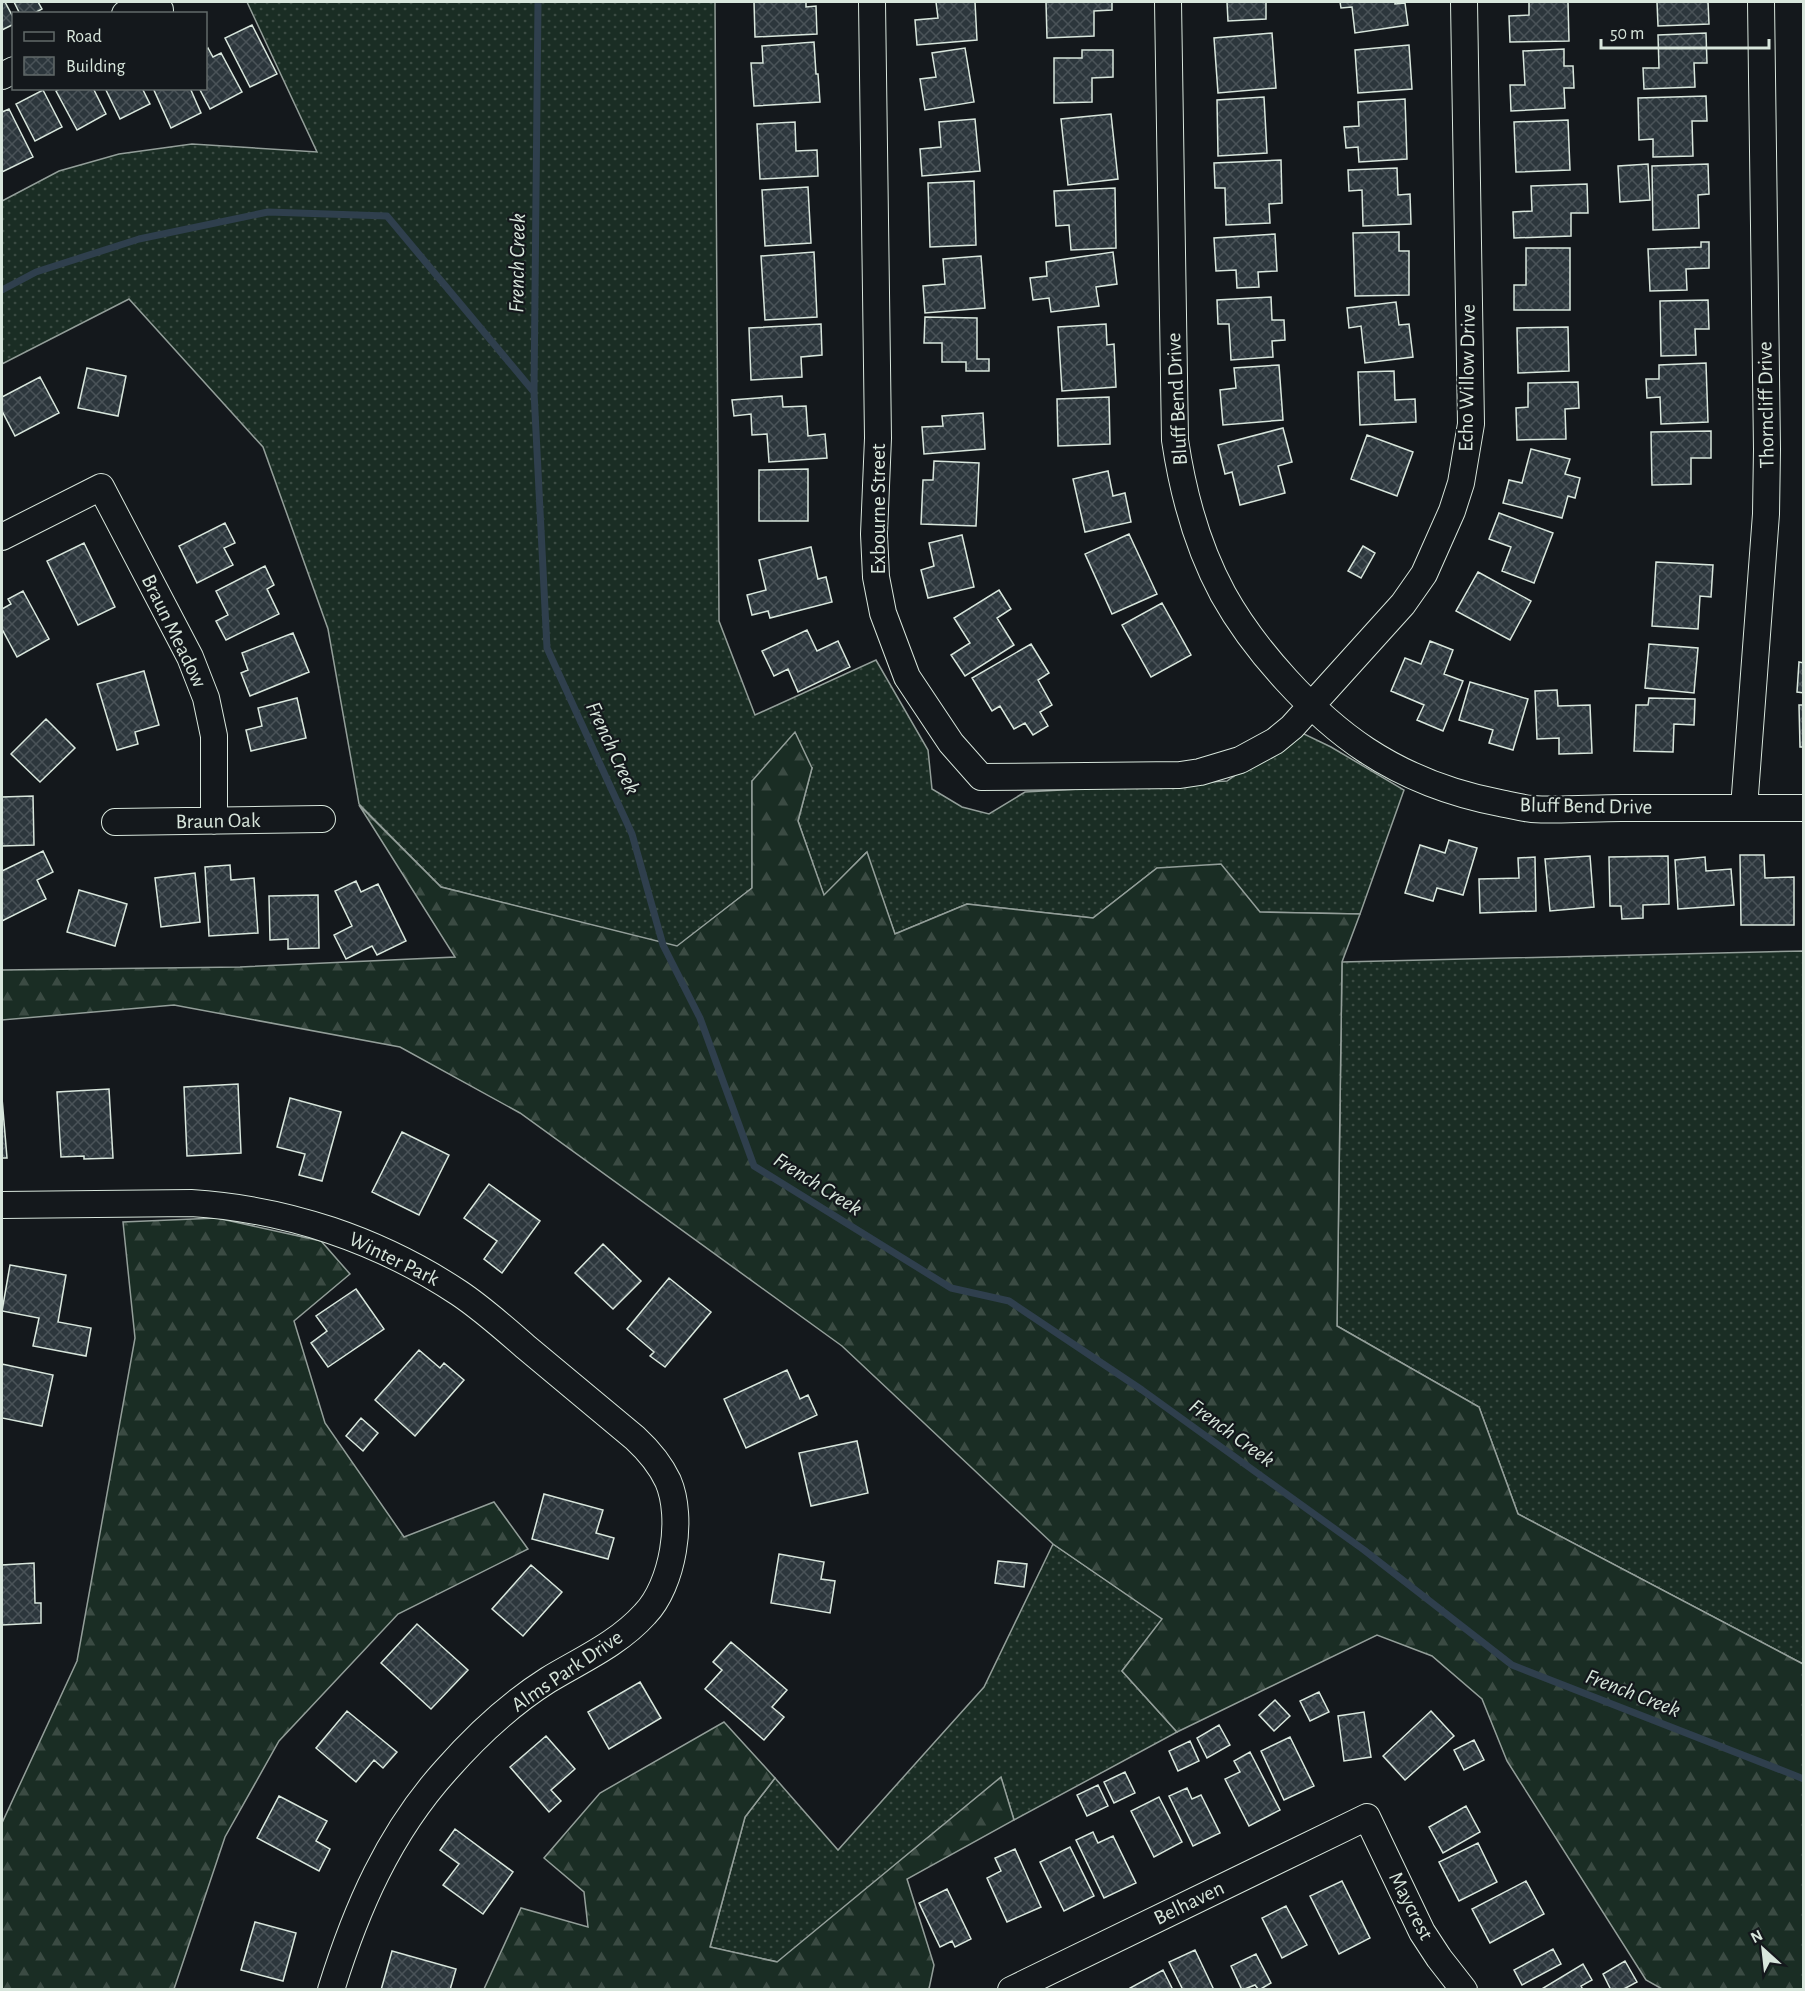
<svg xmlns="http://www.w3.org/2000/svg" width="1805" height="1991" font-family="'Alegreya Sans',sans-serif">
<defs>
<pattern id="grass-dots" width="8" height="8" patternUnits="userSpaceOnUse" patternTransform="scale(1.5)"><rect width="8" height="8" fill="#1a2d24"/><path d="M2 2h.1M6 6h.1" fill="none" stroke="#3b4b43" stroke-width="1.8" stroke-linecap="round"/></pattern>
<pattern id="forest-firs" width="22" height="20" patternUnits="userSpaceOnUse" patternTransform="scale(1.5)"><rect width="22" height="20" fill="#1a2d24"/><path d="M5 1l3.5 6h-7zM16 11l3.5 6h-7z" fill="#3b4b43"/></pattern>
<pattern id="building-cross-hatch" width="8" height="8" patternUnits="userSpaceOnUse" patternTransform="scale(1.5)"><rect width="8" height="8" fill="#2c363c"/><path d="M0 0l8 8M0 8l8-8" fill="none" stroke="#4a5358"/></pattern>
</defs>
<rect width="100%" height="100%" fill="#14181c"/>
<!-- grass -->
<path fill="url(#grass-dots)" stroke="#939e99" stroke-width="1.5" d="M247 2H715L719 621 755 715 876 660 928 750 932 789 962 807 989 814 1025 792 1227 781 1298 731 1331 747 1404 790 1360 914 1260 912 1157 868 1093 918 967 904 895 934 866 853 824 896 798 821 812 768 752 781V888L677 947 441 887 359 804 328 629 263 447 129 299 2 364V201L59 171 119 154 192 144 317 152Z
M1803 951V1664L1518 1514 1479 1407 1337 1326 1342 962Z
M1053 1544 1163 1619 1122 1671 1177 1732 1014 1820 1001 1778 778 1962 710 1947 745 1817 775 1778 838 1850 984 1687Z"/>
<!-- forest -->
<path fill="url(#forest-firs)" stroke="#939e99" stroke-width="1.5" d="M795 732 812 768 798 821 824 895 867 852 895 934 967 904 1093 918 1157 868 1221 864 1260 912 1360 914 1342 962 1337 1326 1479 1407 1518 1514 1803 1664V1989H1662L1646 1980 1507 1761 1482 1699 1432 1656 1377 1635 1177 1732 1122 1671 1162 1619 1053 1544 842 1346 520 1113 400 1047 174 1005 2 1020V970L240 967 455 957 359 805 441 887 677 946 752 888V781Z
M217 1218 321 1241 350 1274 294 1321 325 1423 404 1537 494 1502 528 1549 398 1614 279 1741 225 1837 174 1989 2 1990V1823L77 1661 135 1338 123 1222Z
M724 1722 775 1778 745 1817 710 1947 777 1962 1001 1777 1014 1820 907 1879 934 1965 929 1989H484L521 1908 588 1927 584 1892 544 1858 600 1793Z"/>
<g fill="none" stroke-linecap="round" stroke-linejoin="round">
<!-- stream -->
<path stroke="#2f3f4d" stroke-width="7" d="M538 2 534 392 547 648 632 834 663 945 700 1018 754 1166 951 1288 1009 1301 1142 1390 1364 1550 1512 1665 1804 1779
M2 290 36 272 139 239 268 212 387 216 534 392"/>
</g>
<!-- building -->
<path fill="url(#building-cross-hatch)" stroke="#d8e6dc" stroke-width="1.5" d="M2 2H5L14 19V24L2 30Z
M14 2H38L42 9 33 14H20Z
M754 2H806V7L816 6 817 34 755 37Z
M936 2H975L977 40 917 45 915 20 938 18Z
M1046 2H1112V10L1094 11V36L1047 38Z
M1227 2H1266V19L1228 21Z
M1340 2H1395V4L1405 3 1408 25 1355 33 1352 7 1341 8Z
M1529 2H1568L1569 41 1510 42 1509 16 1529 15Z
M1657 2H1708L1709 24 1658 26Z
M252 25 277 74 250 87 225 38Z
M1272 33 1276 88 1218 93 1214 38Z
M1706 33 1707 63H1694L1695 87 1644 89 1643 68H1659L1658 35Z
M814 42 816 74H818L820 102 754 106 751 63H763L762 46Z
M1409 45 1412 89 1358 93 1355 50Z
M208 48 213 57 221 53 242 92 210 109 199 88H206V50Z
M965 48 974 102 925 110 920 79 936 77 932 53Z
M1564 49V66H1573L1574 88H1564L1565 108 1511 111 1510 85H1525L1523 51Z
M1082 50H1113V77L1092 78V102L1054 103V58H1082Z
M61 88H93L106 114 77 130 56 91Z
M105 88H142L150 104 120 119Z
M153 88H190L201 113 171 128Z
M43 90 62 127 35 141 16 104Z
M1706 96 1707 121H1692L1693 156 1653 157V139L1639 140 1638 98Z
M1264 97 1267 153 1218 156 1217 100Z
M1405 99 1407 159 1359 162 1358 147 1346 148 1344 127 1359 126 1358 102Z
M9 109 33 157 2 172V112Z
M1111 114 1118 179 1068 185 1061 119Z
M975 119 980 171 922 176 920 149 941 147 939 122Z
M1568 120 1570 170 1516 172 1514 122Z
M795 122 796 151 817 150 818 176 760 179 757 124Z
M1281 160 1282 203 1269 204 1270 223 1226 225 1225 188H1215L1214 163Z
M1648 164 1650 200 1620 202 1618 166Z
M1708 164 1709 194 1698 195 1699 228 1653 230 1652 166Z
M1397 168 1398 195 1410 194 1411 224 1363 226 1362 190 1349 191 1348 170Z
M974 181 976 245 930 247 928 183Z
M1587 184 1588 213H1571V236L1514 238 1513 212 1532 211 1531 186Z
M808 187 811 243 765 246 762 190Z
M1115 188 1116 248 1071 250 1069 225 1056 226 1054 191Z
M1399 232V251H1409V295L1355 296 1353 233Z
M1275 234 1277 271 1258 272 1259 287 1237 288 1236 270 1216 271 1214 238Z
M1701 242H1709V268L1686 269 1687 290 1650 291 1648 249 1701 247Z
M1526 248H1570V310H1514V285H1526Z
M814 252 817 317 765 320 761 256Z
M1113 252 1117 284 1096 287 1099 306 1051 312 1049 298 1033 300 1030 278 1047 276 1046 262Z
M981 256 985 308 925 313 923 286 945 284 943 259Z
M1271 297 1272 320H1284L1285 340 1272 341 1273 357 1231 360 1229 324H1218L1217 300Z
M1708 300 1709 329H1695L1696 355 1661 356 1660 301Z
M1396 302 1399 325 1409 324 1413 357 1365 363 1361 326 1349 328 1347 308Z
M925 317 977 318V359H989V371H966V362H942V343H924Z
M821 324 822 355 801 357 802 377 751 380 749 328Z
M1106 324 1107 345 1114 344 1116 387 1062 391 1058 327Z
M1568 327 1569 371 1518 373 1517 328Z
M1706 363 1708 422 1661 424 1660 397 1647 398 1646 379H1659V365Z
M1279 365 1283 420 1223 425 1220 390 1236 388 1234 368Z
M87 368 126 376 118 416 78 408Z
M1394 371 1395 400 1415 399 1416 422 1360 425 1358 372Z
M40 377 59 413 15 436 2 411V397Z
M1578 382 1579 408 1565 409 1566 439 1517 440 1516 408 1528 407V383Z
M782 396 783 407 806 406 808 436 825 434 827 458 769 462 767 434 752 435 751 414 734 416 732 400Z
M1109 397 1110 444 1058 446 1057 399Z
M983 413 985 449 924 454 922 427 943 426 942 416Z
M1283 428 1292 462 1278 466 1285 493 1240 505 1232 472 1225 474 1218 445Z
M1711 431V458H1691V484L1652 485 1651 432Z
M1367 435 1413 452 1397 496 1351 479Z
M1531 449 1570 459 1565 474 1580 478 1575 498 1568 496 1562 518 1503 503 1509 480 1522 483Z
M934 461 979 463 976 526 921 524 923 480H933Z
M808 469V521H759V470Z
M1108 471 1113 496 1125 493 1131 522 1085 532 1073 479Z
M1499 513 1553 533 1534 583 1502 571 1511 547 1489 539Z
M225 523 235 543 224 548 233 565 197 583 179 546Z
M1129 534 1157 594 1112 614 1085 554Z
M962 535 974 587 928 598 921 570 934 566 929 543Z
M84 543 115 607 78 625 47 561Z
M1363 546 1375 553 1361 578 1348 571Z
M811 547 818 579 826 577 832 602 770 618 768 611 752 615 747 595 766 590 759 560Z
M1656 562 1713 565 1711 597 1700 596 1698 629 1652 626Z
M265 566 274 585 267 589 279 614 226 640 216 621 228 615 216 591Z
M1478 572 1531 601 1510 640 1456 611Z
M999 590 1011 609 997 618 1014 645 965 676 951 655 970 643 954 618Z
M23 591 49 639 17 657 2 629V609L11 604 8 599Z
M1162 603 1191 655 1151 677 1122 625Z
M807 630 817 651 838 641 850 667 798 692 788 669 774 676 762 651Z
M293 633 309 672 250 696 241 673 248 670 242 653Z
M1430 641 1453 650 1444 674 1463 681 1443 731 1417 720 1424 705 1391 691 1405 658 1421 664Z
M1031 644 1049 673 1038 680 1052 705 1040 712 1048 726 1033 735 1025 723 1014 729 1000 706 992 711 972 678Z
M1649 644 1698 648 1694 693 1645 688Z
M1799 662 1804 663V693L1797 692Z
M144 671 159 725 135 732 138 744 117 750 97 684Z
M1470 682 1528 699 1513 750 1489 743 1493 730 1459 720Z
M1557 690 1558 706 1590 705 1592 753 1559 754V738L1537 739 1535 691Z
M297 698 306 738 251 751 246 730 262 726 258 708Z
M1649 698 1695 699 1694 725 1674 724 1673 752 1634 751 1636 705H1648Z
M1799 705H1804V747H1800Z
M46 719 75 748 40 782 11 754Z
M33 796 34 845 2 846V797Z
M1449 840 1477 848 1463 895 1437 888 1433 901 1405 893 1420 845 1445 853Z
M43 851 53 872 37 880 46 899 2 921V871Z
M1740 855H1764L1765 878 1794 877V925H1741Z
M1590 856 1594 907 1550 911 1545 859Z
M1668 856 1669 904 1643 905V918L1622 919 1621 906H1610L1609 857Z
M1535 857 1536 911 1480 913 1479 879 1519 878 1518 858Z
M1705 857 1706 871 1731 869 1734 905 1678 909 1675 860Z
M230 865 231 880 254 878 258 933 209 936 205 867Z
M195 873 200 922 161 927 155 878Z
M356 881 361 892 378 884 406 941 377 955 372 946 346 959 334 935 352 926 335 891Z
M79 890 127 904 115 946 67 932Z
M318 895 319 948 288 949V939L270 940 269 896Z
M238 1084 241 1153 187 1156 184 1087Z
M109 1089 113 1158 84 1159V1156L61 1157 57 1092Z
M2 1098 7 1158H2Z
M290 1098 341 1112 322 1181 299 1175 305 1154 277 1147Z
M402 1132 449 1155 419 1215 372 1192Z
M489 1184 540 1221 502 1273 484 1259 497 1241 464 1218Z
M603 1244 641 1281 613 1309 575 1273Z
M10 1265 66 1275 58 1322 91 1328 86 1356 33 1346 39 1318 2 1311Z
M669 1278 711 1312 665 1367 650 1356 654 1352 627 1329Z
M356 1289 384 1329 328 1367 311 1343 327 1331 316 1316Z
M419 1350 440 1368 444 1363 464 1380 415 1436 375 1400Z
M2 1364 53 1375 42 1426 2 1418Z
M787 1370 800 1399 808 1395 817 1415 746 1448 724 1399Z
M361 1418 378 1433 363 1451 346 1436Z
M857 1441 868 1493 811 1506 799 1453Z
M544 1494 603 1510 596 1533 614 1538 608 1559 532 1539Z
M779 1554 824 1562 821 1579 835 1581 830 1613 771 1603Z
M998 1561 1027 1564 1024 1587 995 1583Z
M34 1563 35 1603H41V1623L2 1625V1565Z
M531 1565 562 1592 523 1636 492 1609Z
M417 1624 468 1670 431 1709 381 1663Z
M731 1642 787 1690 772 1707 784 1717 764 1740 705 1689 722 1670 713 1662Z
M640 1682 661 1718 609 1749 588 1712Z
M1319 1692 1329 1712 1310 1721 1300 1701Z
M1275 1700 1290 1716 1274 1731 1259 1715Z
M347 1711 397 1752 383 1768 374 1760 356 1782 316 1748Z
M1431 1711 1454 1736 1405 1780 1383 1756Z
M1364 1712 1371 1757 1344 1761 1338 1716Z
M1219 1725 1230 1745 1207 1758 1197 1738Z
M546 1736 575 1769 551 1790 561 1801 549 1812 510 1767Z
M1290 1737 1314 1786 1284 1800 1261 1751Z
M1474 1740 1484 1760 1464 1770 1454 1750Z
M1190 1741 1199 1761 1178 1771 1169 1751Z
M1250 1752 1280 1810 1249 1826 1225 1779 1240 1772 1234 1761Z
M1125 1772 1135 1793 1114 1803 1104 1782Z
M1098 1785 1108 1806 1087 1816 1077 1795Z
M1187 1788 1192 1799 1201 1795 1220 1833 1193 1846 1169 1796Z
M279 1796 327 1821 316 1841 330 1849 319 1871 257 1838Z
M1159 1797 1182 1842 1154 1857 1131 1811Z
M1466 1806 1480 1832 1443 1853 1429 1827Z
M455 1829 513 1872 483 1914 443 1885 459 1864 440 1850Z
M1093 1832 1098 1843 1113 1836 1136 1883 1104 1898 1076 1840Z
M1478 1843 1497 1882 1459 1901 1439 1862Z
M1070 1847 1094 1896 1064 1911 1040 1862Z
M1015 1849 1041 1907 1007 1922 987 1878 1001 1871 995 1858Z
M1342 1881 1370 1938 1339 1954 1310 1896Z
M1526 1881 1544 1914 1490 1943 1472 1909Z
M947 1889 971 1939 955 1947 952 1941 940 1947 919 1903Z
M1286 1906 1307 1945 1282 1958 1262 1918Z
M255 1922 296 1933 283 1981 241 1970Z
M1553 1949 1561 1964 1522 1985 1514 1970Z
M1195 1950 1214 1990H1183L1169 1962Z
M392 1951 456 1969 450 1990H381Z
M1256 1954 1271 1983 1259 1990 1255 1985 1242 1990 1231 1966Z
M1625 1961 1637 1982 1622 1990H1611L1603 1974Z
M1583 1964 1592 1980 1581 1986 1583 1990H1540Z
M1163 1970 1173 1990H1131L1130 1988Z"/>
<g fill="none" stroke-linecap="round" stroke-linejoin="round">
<defs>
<path id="minor" d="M872 2 878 438 874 534 876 577 883 613 907 677 951 743 981 777 1180 775 1200 772 1240 760 1275 741 1292 727 1403 604 1424 574 1452 511 1461 483 1471 424 1464 2
M1168 2 1175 440C1183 494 1197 546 1223 594 1254 650 1313 715 1366 750 1407 777 1453 794 1500 803 1511 805 1521 808 1532 809 1561 811 1592 808 1622 808 1683 808 1743 808 1804 808
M125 14 137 10H160
M2 76 14 70
M2 537 101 487 190 657 206 698 214 736V821
M1744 808 1766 514 1767 449 1761 2
M115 822 322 819
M2 1205 191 1203C287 1209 379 1240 459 1293 483 1309 505 1329 527 1348 563 1378 599 1408 635 1438 648 1450 660 1464 668 1481 684 1518 673 1585 645 1614 618 1644 581 1660 548 1680 510 1704 475 1737 446 1770 389 1833 356 1909 331 1990
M1011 1990 1367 1817 1422 1932 1439 1958 1464 1990"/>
</defs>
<!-- minor casing -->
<use href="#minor" stroke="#d8e6dc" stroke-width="28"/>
<!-- minor -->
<use href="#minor" stroke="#14181c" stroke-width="26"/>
</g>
<g text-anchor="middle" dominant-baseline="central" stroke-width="4.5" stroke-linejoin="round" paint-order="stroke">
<!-- street labels -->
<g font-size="21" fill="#d8e6dc" stroke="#14181c">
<text transform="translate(1467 378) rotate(-89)">Echo Willow Drive</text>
<text transform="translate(1177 399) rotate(-93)">Bluff Bend Drive</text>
<text transform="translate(1766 405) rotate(-91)">Thorncliff Drive</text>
<text transform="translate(878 509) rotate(-90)">Exbourne Street</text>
<text transform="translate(174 631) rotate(64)">Braun Meadow</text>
<text transform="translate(1586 806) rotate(1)">Bluff Bend Drive</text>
<text transform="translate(218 821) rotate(-1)">Braun Oak</text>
<text transform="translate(394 1259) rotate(26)">Winter Park</text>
<text transform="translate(567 1671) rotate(-34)">Alms Park Drive</text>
<text transform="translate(1189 1903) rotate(-26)">Belhaven</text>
<text transform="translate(1411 1906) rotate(63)">Maycrest</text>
</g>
<!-- water labels -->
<g font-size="22" font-style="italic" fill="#d8e6dc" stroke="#14181c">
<text transform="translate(517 263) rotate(-89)">French Creek</text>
<text transform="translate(613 748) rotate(65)">French Creek</text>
<text transform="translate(818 1184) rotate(32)">French Creek</text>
<text transform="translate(1232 1433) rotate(36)">French Creek</text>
<text transform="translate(1633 1693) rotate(21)">French Creek</text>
</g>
</g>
<!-- border -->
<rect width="1805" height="1991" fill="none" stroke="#d8e6dc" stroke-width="6"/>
<!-- legend -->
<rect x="12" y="12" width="195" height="78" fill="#14181c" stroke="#626a69" stroke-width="1.5"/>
<rect x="24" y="32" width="30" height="9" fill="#14181c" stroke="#626a69" stroke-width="1.5"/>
<text x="66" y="42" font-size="18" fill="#d8e6dc">Road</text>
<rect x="24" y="57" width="30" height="18" fill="url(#building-cross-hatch)" stroke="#626a69" stroke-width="1.5"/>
<text x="66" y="72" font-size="18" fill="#d8e6dc">Building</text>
<!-- north arrow -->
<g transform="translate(1763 1949) rotate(333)" stroke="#14181c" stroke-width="4.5" paint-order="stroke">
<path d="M0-4.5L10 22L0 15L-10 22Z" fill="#d8e6dc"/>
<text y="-9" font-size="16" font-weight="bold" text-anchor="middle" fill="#d8e6dc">N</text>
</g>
<!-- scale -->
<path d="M1601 39v9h168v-9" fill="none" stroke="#d8e6dc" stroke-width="3"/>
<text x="1610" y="39" font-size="18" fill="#d8e6dc" stroke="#14181c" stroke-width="4.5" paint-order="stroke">50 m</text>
</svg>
